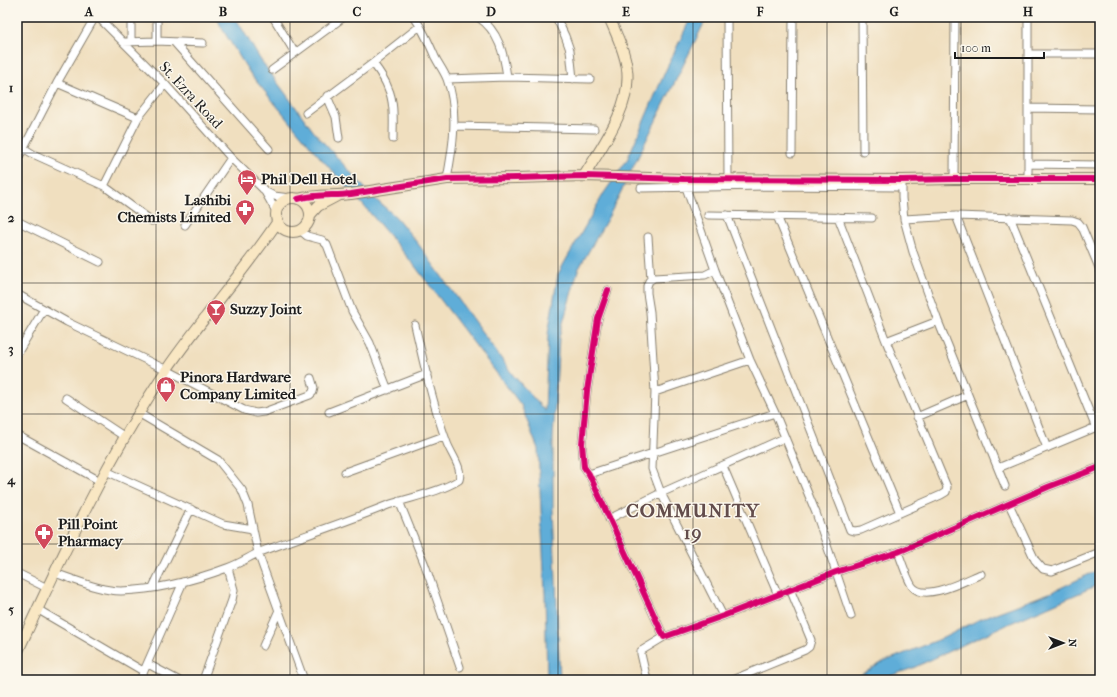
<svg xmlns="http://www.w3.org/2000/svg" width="1117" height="697" font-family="'IM FELL French Canon',serif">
<rect width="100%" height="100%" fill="#fbf7ec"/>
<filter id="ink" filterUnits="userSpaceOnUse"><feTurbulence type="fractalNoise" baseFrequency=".025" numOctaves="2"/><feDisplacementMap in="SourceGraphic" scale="8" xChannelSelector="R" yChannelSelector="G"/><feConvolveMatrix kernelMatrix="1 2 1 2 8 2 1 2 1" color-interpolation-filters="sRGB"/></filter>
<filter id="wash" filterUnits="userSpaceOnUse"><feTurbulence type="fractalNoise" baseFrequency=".012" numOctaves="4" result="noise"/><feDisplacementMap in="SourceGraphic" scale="16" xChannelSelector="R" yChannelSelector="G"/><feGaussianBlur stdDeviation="0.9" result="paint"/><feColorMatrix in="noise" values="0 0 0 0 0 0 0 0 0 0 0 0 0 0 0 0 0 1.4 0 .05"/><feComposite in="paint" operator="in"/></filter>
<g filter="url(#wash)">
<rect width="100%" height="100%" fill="#f0dfbf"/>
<!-- water -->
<path fill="#5fadd8" stroke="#3e647a" d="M217 17H235L260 59 314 132 374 198 396 217 419 245 513 375 545 411 548 334 558 274 604 193 627 160 665 72 691 17H707L610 214 578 270 559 337 553 439V509L560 680H547L545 593 538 449 521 405 414 265 364 206 317 154 251 75 221 27Z
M1100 569V584L997 629 913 668 878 680H852L883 662 943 638 980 619 1052 592Z"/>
</g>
<g filter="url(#ink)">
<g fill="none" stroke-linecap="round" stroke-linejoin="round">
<defs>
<path id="street" d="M98 17 165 84 231 158 264 190 277 213
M131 17V41
M273 17 295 53
M414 17C423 29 429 43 435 57 439 65 444 71 447 79 459 111 453 147 447 179
M478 17C499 31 504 54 507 77
M556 17 565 36 570 50 573 79
M727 17 728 179
M862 17 863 151
M157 41V17
M123 42 157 41 203 43
M174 42 269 149
M1028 54H1100
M373 63C379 71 385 79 388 88 395 103 393 123 393 139
M272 70 344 17
M447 79 507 77 590 79
M57 83 138 118
M327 96 336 117 339 138
M1028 108 1100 109
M306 113 373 63 420 26
M454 126 594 129
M17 144 33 154 104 186 152 221
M792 153 793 17
M17 161 57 83 95 17
M1028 164 1100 165
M683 179 715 270 750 360 775 413 816 513 851 616
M954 179 955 17
M1028 179V17
M902 180V198L904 219 913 252 938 321 1005 486
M104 186 138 118 165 84
M641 188 767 186 902 187
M264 191 274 196 290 198
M708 215 872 218
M727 215 850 530 855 531 861 530 941 495 946 492 947 487 886 341 838 217
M777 216 900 513
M956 216 1047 448
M1010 217 1096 428
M904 219 956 216 1072 220 1078 222 1082 227 1100 270
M17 221 100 262
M185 225 231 158
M300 230 307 236 322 240 327 245 352 311 370 343 388 390
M648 237 651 279
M715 270 705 275 654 278 649 281 647 286V293L650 312 655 392 652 469 661 493 723 616
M608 290 598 319 587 391 582 444 584 467 589 474 664 637 723 616 836 572 898 552 1048 487 1100 467
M17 294 67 322 167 370 244 410 256 413 264 412 310 395 313 392 314 388 311 378
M886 341 938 321
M17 354 44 309
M655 392 750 360
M66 398 125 437
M329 412 427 374
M140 414 218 460 242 490 248 505 258 553 304 680
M917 417 968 395
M17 435 100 481
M723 466 778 595
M998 468 1099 426
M106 471 223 524 253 529
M345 472 444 436
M589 474 775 413
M399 501 425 565 460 667
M1009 504 1035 560 1043 569 1052 571 1100 552
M609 519 661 493 784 438
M898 552C902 562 906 576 912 586 924 603 966 580 981 574
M17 573 47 588
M54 573C74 579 100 591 121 591 156 590 195 580 227 568 239 564 249 557 260 552 303 536 346 522 388 505 411 497 438 493 459 480 463 468 451 454 447 443 433 405 424 365 415 325
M153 587 191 509
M37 609 143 671
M263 646 279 610
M148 664 178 680
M140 680 183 582
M203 680 232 600 234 590 228 568
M647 680 641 654V651L664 637
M732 680 805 650 809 647 811 640 790 589"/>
<path id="secondary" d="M584 176C602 146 632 106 627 69 625 51 616 34 609 17
M276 215a17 17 0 1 1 34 0a17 17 0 1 1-34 0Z
M298 199C316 194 333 196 351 194L447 179 516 178 584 176 683 179 902 180 954 179H1100
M310 215 318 206 337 196
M17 653C62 556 107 458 167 369 202 318 244 272 278 221"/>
</defs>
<!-- street casing -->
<use href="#street" stroke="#867e6e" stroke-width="9"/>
<!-- secondary casing -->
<use href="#secondary" stroke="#867e6e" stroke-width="12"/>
<!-- street -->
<use href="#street" stroke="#fff" stroke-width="7"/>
<!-- secondary -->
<use href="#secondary" stroke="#f9e7c3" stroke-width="10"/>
<defs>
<path id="cycleway" d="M298 199C316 194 333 196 351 194L447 179 516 178 584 176 683 179 902 180 954 179H1100
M608 290 598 319 587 391 582 444 584 467 589 474 664 637 723 616 836 572 898 552 1048 487 1100 467"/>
</defs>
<!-- cycleway casing -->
<use href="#cycleway" stroke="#fbf7ec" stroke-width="8"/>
<!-- cycleway -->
<use href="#cycleway" stroke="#d6006c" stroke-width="6"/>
</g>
</g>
<!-- grid -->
<path fill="none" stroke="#1c1c1c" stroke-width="1" stroke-opacity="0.55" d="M156 17V680M290 17V680M424 17V680M558 17V680M693 17V680M827 17V680M961 17V680M17 153H1100M17 283H1100M17 414H1100M17 544H1100"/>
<!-- icons -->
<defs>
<symbol id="hotel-pin" viewBox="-11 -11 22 30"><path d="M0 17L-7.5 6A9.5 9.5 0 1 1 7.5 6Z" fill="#d1495b" stroke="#fbf7ec"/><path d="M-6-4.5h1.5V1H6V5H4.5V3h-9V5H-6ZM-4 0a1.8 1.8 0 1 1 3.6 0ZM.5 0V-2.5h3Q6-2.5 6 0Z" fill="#fff"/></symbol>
<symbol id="pharmacy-pin" viewBox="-11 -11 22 30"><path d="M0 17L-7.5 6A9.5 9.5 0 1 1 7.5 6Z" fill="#d1495b" stroke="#fbf7ec"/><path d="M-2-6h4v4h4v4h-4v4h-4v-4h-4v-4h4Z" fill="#fff"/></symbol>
<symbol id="bar-pin" viewBox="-11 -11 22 30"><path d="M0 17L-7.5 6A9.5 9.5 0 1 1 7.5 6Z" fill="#d1495b" stroke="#fbf7ec"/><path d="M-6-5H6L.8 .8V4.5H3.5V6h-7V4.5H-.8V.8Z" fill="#fff"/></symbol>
<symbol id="shop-pin" viewBox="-11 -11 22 30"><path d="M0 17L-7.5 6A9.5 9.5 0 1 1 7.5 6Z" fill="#d1495b" stroke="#fbf7ec"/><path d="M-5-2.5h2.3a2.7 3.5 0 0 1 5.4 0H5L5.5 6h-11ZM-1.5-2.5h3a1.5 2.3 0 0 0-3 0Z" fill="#fff"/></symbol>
</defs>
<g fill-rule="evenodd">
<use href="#hotel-pin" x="236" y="168" width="22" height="30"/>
<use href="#pharmacy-pin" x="234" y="198" width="22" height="30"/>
<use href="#bar-pin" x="205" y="298" width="22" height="30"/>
<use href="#shop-pin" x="155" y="375" width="22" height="30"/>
<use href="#pharmacy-pin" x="33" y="522" width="22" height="30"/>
</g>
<g text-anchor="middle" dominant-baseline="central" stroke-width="3" stroke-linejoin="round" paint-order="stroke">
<!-- street labels -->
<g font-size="15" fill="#1c1c1c" stroke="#fbf7ec">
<text transform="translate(191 95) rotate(47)">St. Ezra Road</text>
</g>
<!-- poi labels -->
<g font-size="15" font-weight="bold" fill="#1c1c1c" stroke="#fbf7ec" text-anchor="start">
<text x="261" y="179">Phil Dell Hotel</text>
<text x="231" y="200" text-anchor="end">Lashibi<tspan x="231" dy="17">Chemists Limited</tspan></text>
<text x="230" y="309">Suzzy Joint</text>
<text x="180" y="377">Pinora Hardware<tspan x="180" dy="17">Company Limited</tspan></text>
<text x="58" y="524">Pill Point<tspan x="58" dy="17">Pharmacy</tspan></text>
</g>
<!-- district labels -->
<g font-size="19" font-weight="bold" letter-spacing="1" fill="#634d4c" stroke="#fbf7ec">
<text x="693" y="511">COMMUNITY<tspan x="693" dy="22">19</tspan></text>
</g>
</g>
<!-- margin -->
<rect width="1117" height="697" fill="none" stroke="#fbf7ec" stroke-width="44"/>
<!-- north arrow -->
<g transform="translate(1063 643) rotate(90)" stroke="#fbf7ec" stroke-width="3" paint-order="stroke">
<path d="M0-3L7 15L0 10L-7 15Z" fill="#1c1c1c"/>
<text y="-6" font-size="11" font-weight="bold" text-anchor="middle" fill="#1c1c1c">N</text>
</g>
<!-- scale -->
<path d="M955 52v6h89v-6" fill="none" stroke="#1c1c1c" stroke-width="2"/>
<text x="961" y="52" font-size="12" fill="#1c1c1c" stroke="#fbf7ec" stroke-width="3" paint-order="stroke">100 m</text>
<rect x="22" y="22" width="1073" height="653" fill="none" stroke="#1c1c1c" stroke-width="1.5"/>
<g font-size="13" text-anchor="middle" font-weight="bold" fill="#1c1c1c">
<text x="89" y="16">A</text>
<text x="223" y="16">B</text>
<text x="357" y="16">C</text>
<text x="491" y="16">D</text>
<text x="626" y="16">E</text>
<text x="760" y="16">F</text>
<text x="894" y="16">G</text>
<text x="1028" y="16">H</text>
<text x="11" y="92">1</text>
<text x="11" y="222">2</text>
<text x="11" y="353">3</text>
<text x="11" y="484">4</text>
<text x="11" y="614">5</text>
</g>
</svg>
